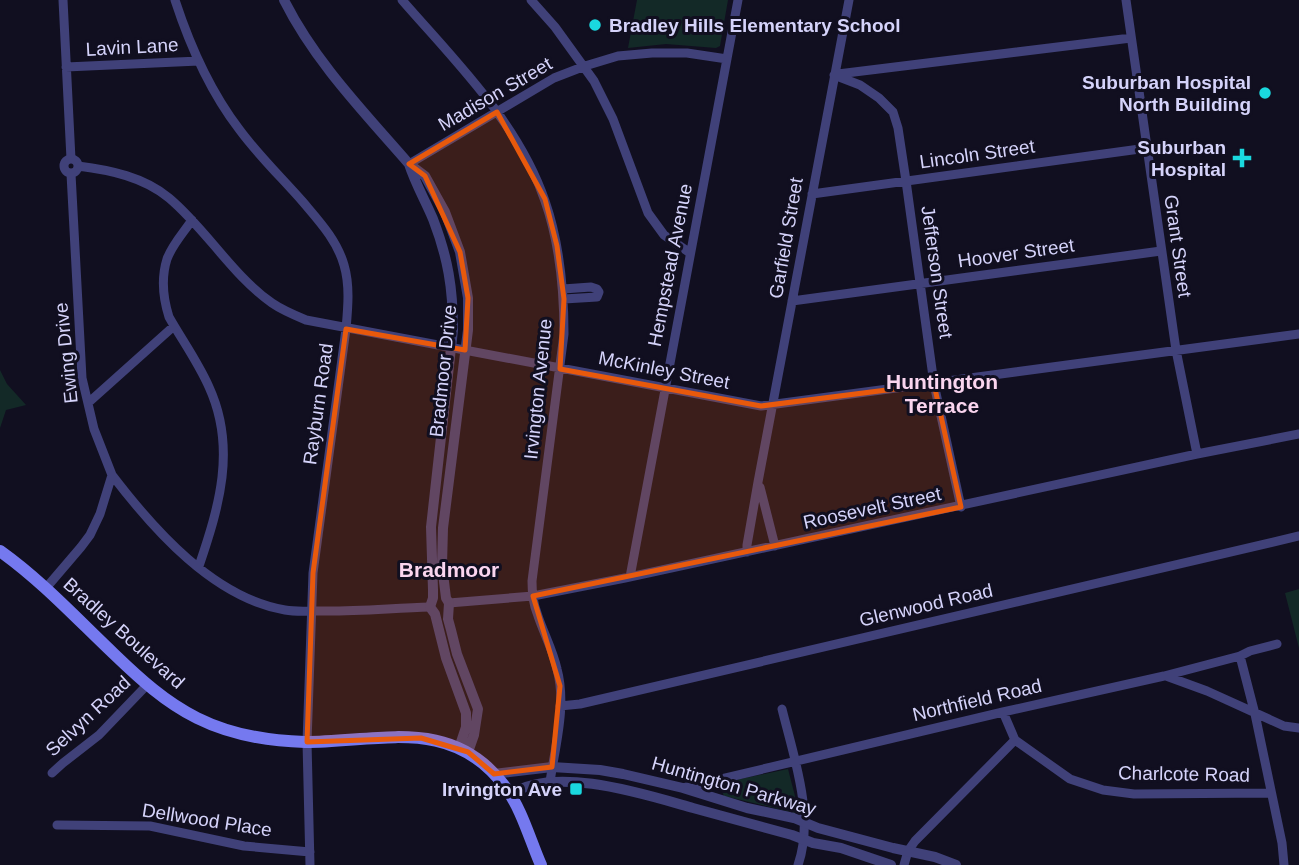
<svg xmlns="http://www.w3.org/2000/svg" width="1299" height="865" font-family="Arial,sans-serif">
<rect width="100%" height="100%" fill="#110f20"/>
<!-- green -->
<path fill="#132927" d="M637 0H728L720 46 716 48 666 44 628 48Z
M0 370 7 384 26 405 6 410 0 428Z
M1299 589V648L1285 593Z
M788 769 796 800 795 813 724 796 721 789V783Z"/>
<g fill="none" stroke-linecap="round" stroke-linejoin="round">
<!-- minor -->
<path stroke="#404179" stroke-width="9" d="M63 0 71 159
M175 0C190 46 210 91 239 129 258 155 282 178 303 202 319 221 337 240 344 265 350 285 348 307 346 329L313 573 307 742 310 865
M402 0C455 61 518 122 545 201 560 244 564 288 564 334L532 581C532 592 533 603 537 613 543 632 553 650 557 669 567 706 555 746 550 782
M531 0 555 27 594 81 613 119 648 213 664 235 690 253
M1126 0 1176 350 1197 454
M66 67 199 61
M838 74 1131 38
M834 75 860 85 879 98 893 112 898 128 906 181 934 384 961 507
M64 166a7 7 0 1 1 14 0a7 7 0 1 1-14 0Z
M409 164 554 78 585 66 618 56 652 53H687L727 59
M78 166C110 170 144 177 169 198 206 229 232 275 272 303 282 310 294 315 306 320L761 406 1299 334
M812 194 1147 148
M192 220C184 232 172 245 167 259 161 278 163 298 169 317 182 340 198 362 209 387 237 448 219 507 199 566
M563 289 591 287 597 289 599 292 597 297 564 299
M792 301 1161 251
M88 403 174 326
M112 475C154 530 214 598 285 610 296 612 307 611 317 611 355 612 392 608 430 607
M760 487 775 546
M747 552V545L758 482 849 0
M630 577 738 0
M46 588 81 547 90 535 100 514 112 475 94 429 82 378 71 174
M449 603 533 596 625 578 1197 454 1299 434
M1240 656 1255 714 1282 843 1284 865
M1166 676 1207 691 1284 726 1299 728
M560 706 580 704 1299 536
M782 709C794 758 815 816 798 865
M1003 712 1015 740 1070 779 1103 790 1134 794 1271 793
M52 773 63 763 99 735 147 685
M683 788 1003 712 1164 676 1240 656 1250 651 1277 644
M57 825 150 826 244 846 310 852
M904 865 908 851 915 841 1015 740"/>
<!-- tertiary -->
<path stroke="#404179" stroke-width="10" d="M284 0C315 62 364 112 409 164L425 176 445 212 460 252 468 298V330L443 528 442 565 446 598 449 603 448 619 451 630 457 654 478 709 474 735 468 752
M409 164C415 183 425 200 433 219 448 258 453 288 453 330L431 527 433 590V598L430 607 435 614 446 658 466 713V727L459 748
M494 774 552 767 600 770 623 774 683 788 747 808 794 818 818 828 893 848 935 857 956 865
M510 795C553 764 647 795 693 808 726 817 759 826 792 835L813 843 841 848 891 865"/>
<!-- secondary -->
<path stroke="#7579ef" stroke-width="12" d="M0 551C42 581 77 619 114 654 140 679 165 702 197 718 231 735 268 741 305 742 380 742 453 715 506 788 522 810 530 840 541 865"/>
</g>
<!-- marked area -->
<path fill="#e8590c" fill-opacity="0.2" stroke="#e8590c" stroke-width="5" stroke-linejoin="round" d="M497 112 545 199 557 246 564 299 560 369 761 406 934 384 961 507 533 596 560 686 552 767 494 774 468 752 421 738 307 742 313 573 346 329 465 350 468 298 460 252 425 176 409 164Z"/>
<!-- markers -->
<g fill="#1ad8df" stroke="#110f20" stroke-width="2.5">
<circle cx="595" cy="25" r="7"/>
<circle cx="1265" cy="93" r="7"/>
<path d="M1238.5 147.5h7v7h7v7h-7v7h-7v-7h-7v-7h7z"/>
<rect x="569" y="782" width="14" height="14" rx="3.5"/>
</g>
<g text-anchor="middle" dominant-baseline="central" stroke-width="6" stroke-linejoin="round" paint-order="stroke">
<!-- poi labels -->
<g font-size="19" font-weight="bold" fill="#d5d3fa" stroke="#110f20" text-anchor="end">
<text x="609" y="25" text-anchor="start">Bradley Hills Elementary School</text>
<text x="1251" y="82">Suburban Hospital<tspan x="1251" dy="22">North Building</tspan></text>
<text x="1226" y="147">Suburban<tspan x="1226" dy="22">Hospital</tspan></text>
<text x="562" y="789">Irvington Ave</text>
</g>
<!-- street labels -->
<g font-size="19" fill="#d5d3fa" stroke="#110f20">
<text transform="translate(132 47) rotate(-3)">Lavin Lane</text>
<text transform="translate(495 94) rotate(-30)">Madison Street</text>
<text transform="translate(977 154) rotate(-8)">Lincoln Street</text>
<text transform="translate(786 238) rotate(-80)">Garfield Street</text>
<text transform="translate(1178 246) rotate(82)">Grant Street</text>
<text transform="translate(1016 253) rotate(-8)">Hoover Street</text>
<text transform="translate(670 265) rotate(-79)">Hempstead Avenue</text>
<text transform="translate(937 272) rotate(82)">Jefferson Street</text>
<text transform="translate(66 353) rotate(-96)">Ewing Drive</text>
<text transform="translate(664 370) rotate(11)">McKinley Street</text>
<text transform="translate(443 371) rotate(-84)">Bradmoor Drive</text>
<text transform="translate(538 389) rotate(-84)">Irvington Avenue</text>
<text transform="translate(318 404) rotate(-82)">Rayburn Road</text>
<text transform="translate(872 508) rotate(-12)">Roosevelt Street</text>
<text transform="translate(926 605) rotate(-13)">Glenwood Road</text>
<text transform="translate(124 633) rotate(42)">Bradley Boulevard</text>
<text transform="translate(977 700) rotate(-13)">Northfield Road</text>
<text transform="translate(88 716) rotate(-43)">Selvyn Road</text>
<text transform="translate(1184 774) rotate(1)">Charlcote Road</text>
<text transform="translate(734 786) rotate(16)">Huntington Parkway</text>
<text transform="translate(207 820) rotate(9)">Dellwood Place</text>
</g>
<!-- neighbourhood labels -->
<g font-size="21" font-weight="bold" fill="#fad5ef" stroke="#110f20">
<text x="942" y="381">Huntington<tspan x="942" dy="24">Terrace</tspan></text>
<text x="449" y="569">Bradmoor</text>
</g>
</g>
</svg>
